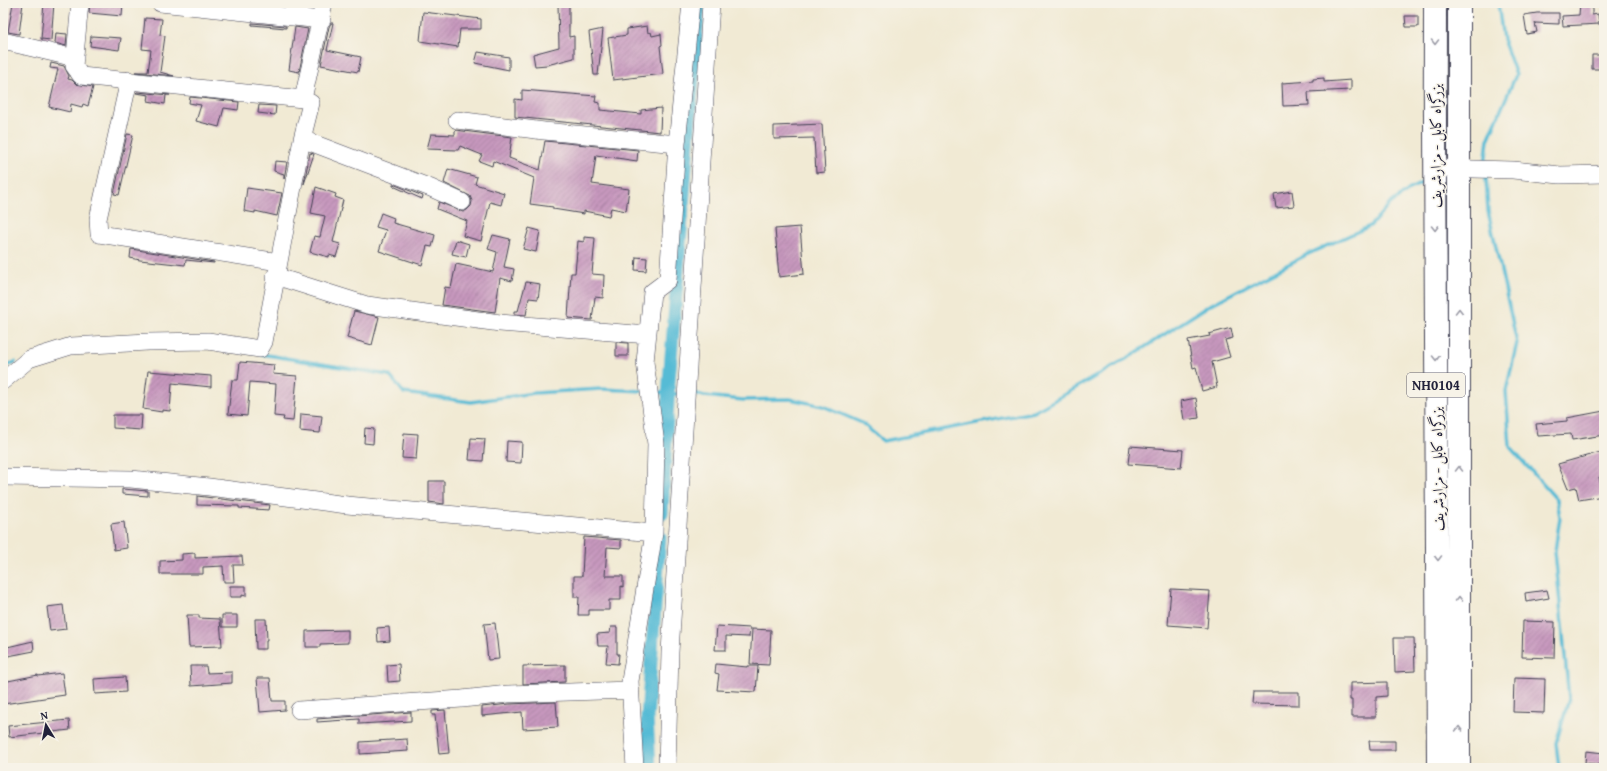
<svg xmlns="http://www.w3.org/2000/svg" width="1607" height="771" font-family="'Gentium Book Plus',Amiri,serif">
<defs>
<pattern id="building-hatch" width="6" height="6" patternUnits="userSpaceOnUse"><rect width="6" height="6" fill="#c798be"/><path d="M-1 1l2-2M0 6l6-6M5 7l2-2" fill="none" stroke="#a17c9c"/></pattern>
</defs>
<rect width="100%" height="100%" fill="#f7f3e8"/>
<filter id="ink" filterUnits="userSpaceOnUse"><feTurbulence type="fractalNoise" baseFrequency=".025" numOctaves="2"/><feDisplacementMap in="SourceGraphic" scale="8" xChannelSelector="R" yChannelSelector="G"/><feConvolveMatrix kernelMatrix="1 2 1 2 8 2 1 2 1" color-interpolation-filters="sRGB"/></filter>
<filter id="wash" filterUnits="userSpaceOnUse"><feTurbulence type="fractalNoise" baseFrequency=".012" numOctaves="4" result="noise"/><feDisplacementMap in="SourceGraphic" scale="16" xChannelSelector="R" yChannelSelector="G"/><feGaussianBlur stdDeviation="0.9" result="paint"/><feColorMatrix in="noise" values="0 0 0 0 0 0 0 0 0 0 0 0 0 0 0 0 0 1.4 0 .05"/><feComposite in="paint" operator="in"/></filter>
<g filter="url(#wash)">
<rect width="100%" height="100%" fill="#f1ead4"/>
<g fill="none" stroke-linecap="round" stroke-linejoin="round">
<!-- stream -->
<path stroke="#57bbd5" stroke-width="3.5" d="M1485 164 1488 140 1516 75 1503 39 1498 3
M1486 177 1488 211 1517 343 1506 391 1510 447 1557 500 1560 517 1555 551 1569 699 1556 743 1559 768
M261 354 389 375 404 393 471 402 534 393 602 389 643 391
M3 367 15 362
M653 392 677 394 681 393
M691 392 704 396 743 400 790 399 823 406 862 423 883 441 1034 412 1131 356 1208 306 1306 255 1370 226 1390 204 1410 189 1424 182"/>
<!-- canal -->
<path stroke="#57bbd5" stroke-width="13" d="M662 514 669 382 699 3
M650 768 647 718 660 537"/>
</g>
<g id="blocks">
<!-- building -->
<path fill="url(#building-hatch)" d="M13 3H23L19 34 8 32Z
M44 3H54L51 40 41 39Z
M90 3H123L122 16 89 13Z
M558 3H569V37L574 36V58L547 65 535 66 533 54 559 47Z
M1580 3 1592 4V15L1598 14 1599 24 1563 26 1562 16 1579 15Z
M423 12 481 19V29H460L458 47 420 41Z
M1537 13H1559V24L1535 23 1537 32 1527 34 1524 15Z
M1405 16H1418V27H1406Z
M145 18 162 19 160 35 165 36 160 72 174 76 135 72H148L151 50 142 49Z
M252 23 286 26V28L252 25Z
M331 23H333L327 50 361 57 358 72 321 65 329 27Z
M647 26 648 33 651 32 652 36 661 34 662 45 660 46 663 74 613 80 608 38 627 35V29Z
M295 27 308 29 299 72 289 70Z
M603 29 598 75H594L589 32Z
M56 33 67 34 66 46 55 43Z
M91 36 121 38 119 50 90 46Z
M478 52 509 57V70L475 63Z
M1592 55H1604V65H1602V69H1592Z
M51 63 64 66 69 76 68 79 72 80 76 84 93 87 88 106 83 104 82 107 71 104 70 112 49 107 58 69 50 68Z
M1324 78V82L1351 80V90L1308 92 1309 105 1283 106 1282 83 1313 81V79Z
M522 90 596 96 595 102 600 103V110L641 114V110L661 108 660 132 515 117V99L522 100Z
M137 92 170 95H166L165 104 148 101 149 95 136 93Z
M190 97 239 102 238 110 224 108 219 127 196 121 201 105 189 103Z
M259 105 276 106 275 115 258 113Z
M822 124 825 172 816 173 814 138 774 139V126Z
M455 130 512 137 509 158 540 170 545 141 638 150 637 161 596 155 592 184 629 189 626 211 611 208 609 216 584 211V214L553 209V207L530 204 534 178 493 161 492 166 479 161 482 155 460 146 458 150 427 149 431 134 455 135Z
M127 134 133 135 119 195 114 194Z
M310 153 314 154 304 184V183Z
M275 161 287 162 284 179V174L274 171Z
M448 169 477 177 475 184 504 193 501 205 490 202 481 241 463 236 467 221 437 209 439 202 463 212 467 210 471 206 472 201 470 196 444 183Z
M393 184 423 196 422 199 393 186Z
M316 187 336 194 335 197 343 200 333 242 340 244 336 257 329 255V257L310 252 314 236 320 237 325 216 311 213Z
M247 188 282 193 277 216 255 211V213L244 211Z
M1292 191 1294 206 1276 208 1274 194Z
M381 213 394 218 393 223 435 235 432 247 427 246 422 265 379 251 386 230 376 227Z
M800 227 804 274 779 277 775 229Z
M529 228 540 231 536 252 523 249Z
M493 235 510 239 504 267 514 269 512 281 500 278 495 312 442 305 445 287 451 288 456 264 493 272 497 252 488 249Z
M584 237 595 238 592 274 604 275 603 298 595 297 592 320 568 318 571 273H575L578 241 584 242Z
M456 240 469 244 466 257 452 254Z
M131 249 214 262V263L186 260 185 265 140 260 130 258Z
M636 257 647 258 646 271 635 270Z
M526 282 540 284 538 299 529 298 526 315 514 314V311H518Z
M354 311 379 317 372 345 347 338Z
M1231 328 1233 338 1225 340 1230 357 1212 362 1217 387 1202 391 1196 367 1193 368 1188 340 1210 336 1209 334Z
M616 342 628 343V356H616Z
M240 362 274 365 273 374 297 376 293 421 283 420 284 417 274 416 276 384 250 382 247 416 228 414 232 380H238Z
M148 371 211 376V387L172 383 170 411 162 410V412L143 409Z
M1196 398 1199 418 1184 420 1181 401Z
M1604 411V435L1572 440 1571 434 1538 436 1536 424 1567 421V418Z
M301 414 322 416 320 433 300 431Z
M113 415H142L141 430 113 428Z
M365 428 374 429 373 444 364 443Z
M404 433 418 434 416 459 402 458Z
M471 438 485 439 483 461 469 460Z
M507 441 522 442 521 463 506 462Z
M1130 446 1183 450 1181 468 1128 464Z
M1604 451V476L1599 477 1603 496 1579 500 1576 487 1568 489 1558 464Z
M429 481H444V504L429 502Z
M122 489 148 491V496L122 494Z
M197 496 270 505 269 510 239 508V506L197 505Z
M124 522 127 548 114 550 111 524Z
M584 537 621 540V548L607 547 605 576H623V587L621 586V600H609V610H589V615H578L579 597H574V576H582Z
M195 553V558L242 556 243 565H233L234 582H224L223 566 203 567V574H160V561L182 560V554Z
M230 586H246V596L242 595V597H230Z
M1171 589 1210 591 1207 628 1168 625Z
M1547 590 1549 598 1526 602 1525 593Z
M63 605 66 629 50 631 47 607Z
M187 615H199V618L220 619 222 646 189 647Z
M222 615H237V627H222Z
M255 619H266L267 640H266V649H256Z
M1523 621 1555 622 1554 658 1522 657Z
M495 623 499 659 488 660 484 624Z
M717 626 750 628 749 637 726 636V650H715Z
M389 627 390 641 378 642 377 628Z
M611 627H617V654H619L618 664 606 663 608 646H598L597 634 610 633Z
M752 629 771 630 769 665 750 664Z
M348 630V643L320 644V647H306V631Z
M1394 638H1414L1415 671 1395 672Z
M33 641 34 651 3 657V648Z
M399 664 400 681 388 682 387 665Z
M716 664 747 667V666H758L756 692 717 690 719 674 715 673Z
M565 665V682L523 684V666Z
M190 666H206L207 673 232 672V683L191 686Z
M62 673 65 695 3 704V682L38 675V676Z
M125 677 126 692 95 694 94 679Z
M257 678H270L272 701H285V710L260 712Z
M1514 678 1545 679 1544 713 1513 712Z
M1387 682V696L1376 697V717H1352V700H1350V683Z
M1253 692H1299V705L1252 704Z
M556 702 558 727 523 729 522 712 482 716V707L509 704Z
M445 710 449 753 439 754 435 715H432V711Z
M411 712V721L359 724V719L317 722V719Z
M69 720 70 730 9 737 8 726Z
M407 739 408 751 360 754V742Z
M1369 741H1395V750H1370Z
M1586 751 1604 753V765L1585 763Z"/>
</g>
</g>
<g filter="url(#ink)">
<use href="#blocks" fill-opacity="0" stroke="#414052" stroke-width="1"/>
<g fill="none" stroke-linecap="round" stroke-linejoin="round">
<defs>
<path id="minor" d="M80 3 74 66 81 76 303 99
M160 3 322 20
M3 41 75 58
M129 80 98 219 99 234 279 262
M457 120 544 131 677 144
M302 139 431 188 462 202
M1434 168 1513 170 1560 175 1604 174
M275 276 367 305 500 323 648 335
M3 381 29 359 71 346 148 342 208 341 260 349 264 342 302 139 311 103 303 99 324 3
M3 477 131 479 209 487 347 505 654 533
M299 710 462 699 508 694 631 690
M635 768 630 681 654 533 656 444 645 362 652 292 668 280 677 144 691 3
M667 768 670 652 711 3"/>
<path id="highway" d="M1435 3C1434 258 1438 513 1438 768
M1459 3V768"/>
</defs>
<!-- minor casing -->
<use href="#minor" stroke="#414052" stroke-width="18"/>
<!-- highway casing -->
<use href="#highway" stroke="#414052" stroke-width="24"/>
<!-- minor -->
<use href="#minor" stroke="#fff" stroke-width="17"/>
<!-- highway -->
<use href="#highway" stroke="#fff" stroke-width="22"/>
</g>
<!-- one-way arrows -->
<defs><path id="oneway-chevron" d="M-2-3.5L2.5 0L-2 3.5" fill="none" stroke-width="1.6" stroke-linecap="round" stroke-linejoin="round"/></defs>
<g stroke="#9c9ca7">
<use href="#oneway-chevron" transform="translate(1435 42) rotate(90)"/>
<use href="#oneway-chevron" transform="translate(1435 228) rotate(89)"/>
<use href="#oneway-chevron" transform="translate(1459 311) rotate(-90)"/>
<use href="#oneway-chevron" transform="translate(1436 358) rotate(89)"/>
<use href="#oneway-chevron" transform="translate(1459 469) rotate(-90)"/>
<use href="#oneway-chevron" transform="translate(1438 558) rotate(90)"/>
<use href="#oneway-chevron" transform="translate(1459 599) rotate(-90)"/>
<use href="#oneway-chevron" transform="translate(1459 729) rotate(-90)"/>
</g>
</g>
<g text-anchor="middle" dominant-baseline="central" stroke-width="3" stroke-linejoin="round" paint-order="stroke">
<!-- shield labels -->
<rect fill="#f7f3e8" stroke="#62616f" stroke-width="1" x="1407" y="373" width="58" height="24" rx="3"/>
<g font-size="14" font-weight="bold" fill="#22223b">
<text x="1436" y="385">NH0104</text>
</g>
<!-- street labels -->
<g font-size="15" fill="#22223b" stroke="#f7f3e8">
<text transform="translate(1435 146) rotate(-90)">بزرگراه کابل - مزارشریف</text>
<text transform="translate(1437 469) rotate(-91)">بزرگراه کابل - مزارشریف</text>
</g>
</g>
<!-- margin -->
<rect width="1607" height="771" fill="none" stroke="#f7f3e8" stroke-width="16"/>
<!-- north arrow -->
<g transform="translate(46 725) rotate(350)" stroke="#f7f3e8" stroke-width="3" paint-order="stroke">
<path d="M0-3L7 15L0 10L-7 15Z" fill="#22223b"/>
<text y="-6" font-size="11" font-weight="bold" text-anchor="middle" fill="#22223b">N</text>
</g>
</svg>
